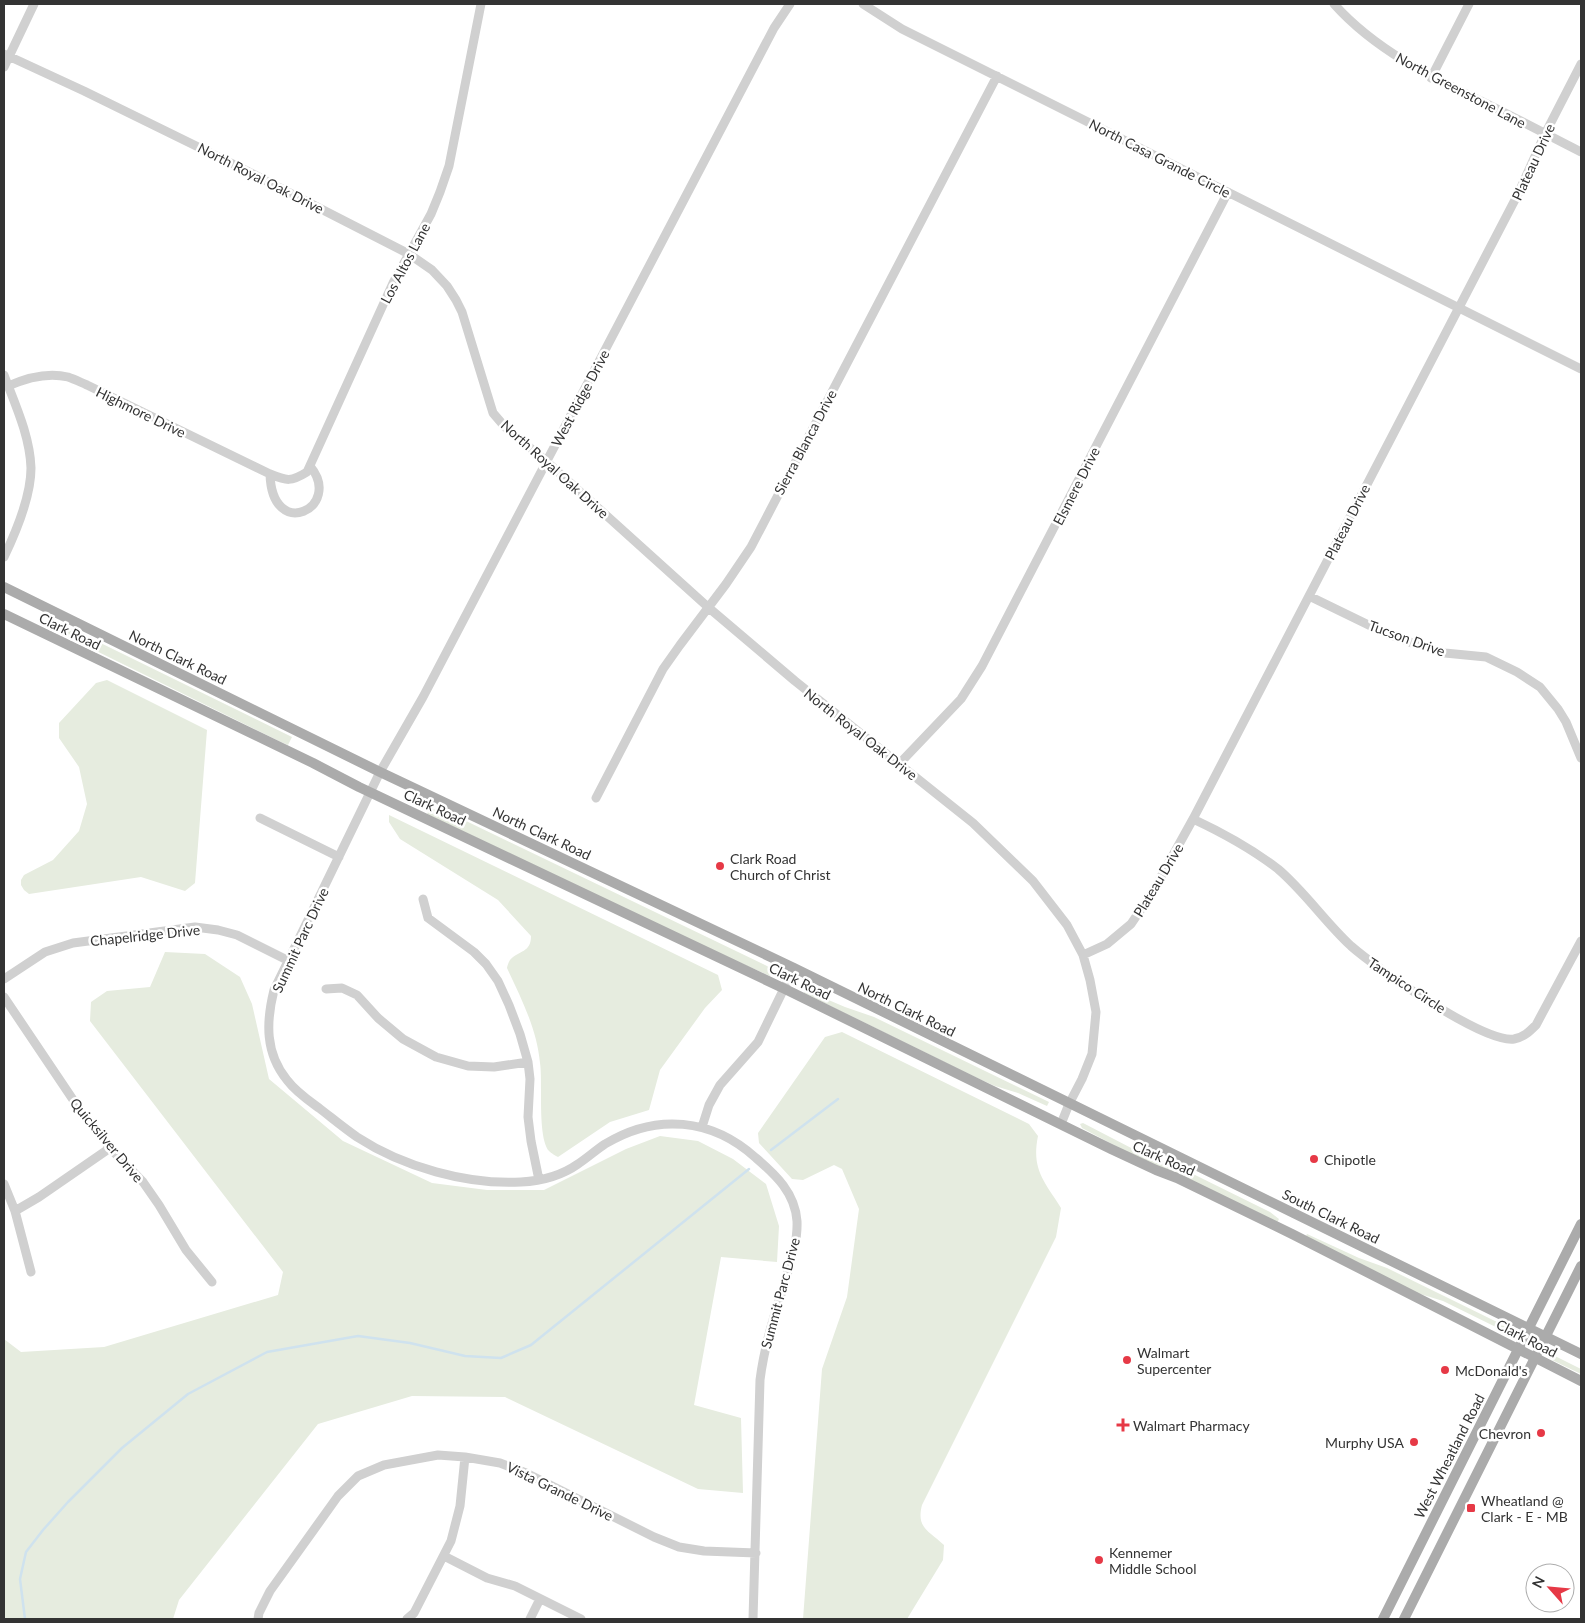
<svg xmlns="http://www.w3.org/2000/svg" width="1585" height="1623" font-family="Lato,sans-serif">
<rect width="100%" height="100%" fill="#fff"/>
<!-- green -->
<path fill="#e6ecdf" d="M68 627 292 737 288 745 279 741 64 635Z
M107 680 207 730 195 883 185 891 141 877 29 894 24 890 21 885V880L24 875 53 860 79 831 87 804 79 767 59 738V723L96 683Z
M430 808 464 820 767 966 773 971 770 976 711 950 427 814Z
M389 815 718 975 722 990 705 1008 660 1070 649 1110 610 1122 558 1157C556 1156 551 1153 549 1151 537 1137 543 1082 540 1063 537 1029 521 998 507 968 507 967 509 961 510 960 519 950 531 953 531 936L498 900 400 839 389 822Z
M165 952 205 954 240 977 252 1004 269 1079 343 1141 432 1183 487 1190H544L626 1149 660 1136 698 1141 733 1159 766 1184 779 1226 777 1262 721 1257 694 1405 741 1418 743 1493 698 1489 505 1397 412 1396 318 1424 179 1600 173 1619H4V1339L21 1352 104 1347 278 1295 283 1272 90 1021 91 1002 107 991 150 987Z
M805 990 845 1007 874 1017 1049 1102 1047 1106 1018 1093 995 1086 975 1077 804 993Z
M842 1032 1029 1124 1038 1136C1031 1170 1045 1182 1061 1208L1056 1237 922 1505C916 1528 929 1531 944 1545L943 1560 907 1619H803L822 1369 847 1297 859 1209 842 1169 834 1165 803 1180 792 1179 759 1143 758 1133 825 1037Z
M1083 1123 1137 1151 1189 1172 1270 1212 1279 1219 1277 1223 1146 1162 1082 1128 1080 1124Z
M1307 1234 1359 1258 1387 1268 1497 1322 1500 1325 1509 1327 1506 1332 1443 1301 1417 1293 1305 1238Z
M1553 1355 1581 1369V1374L1552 1360Z"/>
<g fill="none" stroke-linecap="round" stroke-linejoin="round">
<!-- stream -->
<path stroke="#cfe2ee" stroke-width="2.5" d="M771 1150 838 1099
M25 1619 20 1579 26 1552 43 1530 68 1502 122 1448 188 1394 267 1352 358 1336 410 1343 465 1356 501 1358 531 1345 749 1169"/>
<!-- minor -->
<path stroke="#d0d0d0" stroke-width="9" d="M863 4 902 29 1581 369
M1334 4C1376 51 1433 78 1489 105 1520 120 1551 137 1581 152
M4 54 84 91 241 168 409 254 432 270 447 286 456 300 462 312 493 413 505 427 546 461 709 608 795 681 973 823 1033 881 1067 925 1083 955 1090 980 1096 1012 1092 1054 1082 1079 1069 1104 1061 1124
M4 67 34 4
M1431 78 1469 4
M4 375C15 404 30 436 31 468 31 496 16 532 4 557
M8 386C26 378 48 372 68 377 74 379 80 382 87 385L270 474C287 481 291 482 307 472L393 283 431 214 440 192 449 166 481 4
M270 474C272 543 344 507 310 466
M1309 596 1383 632 1415 644 1445 653 1486 657 1517 672 1540 687 1558 709 1566 722 1581 758
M899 764 961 699 982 666 1228 192
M596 798 663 669 680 645 726 584 751 547 997 76
M260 818 339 857
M1193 819C1223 833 1252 849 1278 869 1305 892 1325 922 1351 946 1376 968 1483 1043 1514 1039 1524 1037 1529 1032 1536 1025L1581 941
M423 899 428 918 474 952 486 964 498 981 509 1005 520 1034 528 1062 530 1079 528 1117 531 1141 539 1180
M1083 955 1107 944 1131 924 1152 893 1193 819 1518 194 1545 134 1581 64
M4 979 45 952 73 943 195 927 218 930 237 935 289 961
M326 989 342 988 357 995 378 1018 403 1039 436 1057 468 1066 494 1067 528 1062
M4 997 82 1113 110 1148 143 1182 159 1205 186 1250 212 1282
M702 1127 709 1105 720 1085 758 1042 794 968
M4 1184 15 1211 31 1272
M15 1211 39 1197 110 1148
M444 1556 487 1578 515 1586 581 1619
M258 1619 259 1613 270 1591 338 1496 358 1476 384 1465 438 1455 465 1457 500 1463 526 1473 654 1537 679 1547 704 1551 756 1553
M407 1619 414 1613 451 1541 460 1506 465 1457
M530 1619 540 1599
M753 1619 760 1380C764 1348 773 1319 783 1288 789 1267 798 1244 797 1221 795 1193 776 1175 756 1158 712 1118 656 1113 605 1144 596 1150 587 1158 578 1164 561 1176 541 1181 521 1182 467 1185 403 1167 357 1137 344 1128 332 1118 319 1108 308 1100 296 1092 287 1080 265 1053 266 1022 274 990L380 772 423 697 774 28 790 4"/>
<!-- major -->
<path stroke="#ababab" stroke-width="10" d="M4 587 380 772 794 968 1581 1354
M4 614 313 763 359 787 785 989 1111 1149 1156 1170 1177 1178 1292 1234 1581 1381
M1383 1619 1581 1224
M1404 1619 1581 1266"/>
</g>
<!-- markers -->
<g fill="#e63946" stroke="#fff" stroke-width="2">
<circle cx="720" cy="866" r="5"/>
<circle cx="1314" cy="1159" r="5"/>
<circle cx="1127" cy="1360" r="5"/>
<circle cx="1445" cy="1370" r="5"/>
<path d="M1120.5 1417.5h5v5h5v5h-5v5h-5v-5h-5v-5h5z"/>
<circle cx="1541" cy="1433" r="5"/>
<circle cx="1414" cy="1442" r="5"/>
<rect x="1466" y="1503" width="10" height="10" rx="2.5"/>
<circle cx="1099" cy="1560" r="5"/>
</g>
<g text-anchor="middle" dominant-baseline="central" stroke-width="5" stroke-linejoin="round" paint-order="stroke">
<!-- street labels -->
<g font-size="14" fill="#333" stroke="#fff">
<text transform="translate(1461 90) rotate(28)">North Greenstone Lane</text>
<text transform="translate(1160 158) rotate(27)">North Casa Grande Circle</text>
<text transform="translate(1533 162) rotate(-65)">Plateau Drive</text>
<text transform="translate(261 178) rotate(27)">North Royal Oak Drive</text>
<text transform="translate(405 263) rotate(-62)">Los Altos Lane</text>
<text transform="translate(580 398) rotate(-62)">West Ridge Drive</text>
<text transform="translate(141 412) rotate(26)">Highmore Drive</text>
<text transform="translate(805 442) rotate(-62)">Sierra Blanca Drive</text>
<text transform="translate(555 469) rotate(42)">North Royal Oak Drive</text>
<text transform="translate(1076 486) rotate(-63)">Elsmere Drive</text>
<text transform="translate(1347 522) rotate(-63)">Plateau Drive</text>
<text transform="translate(70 631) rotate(26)">Clark Road</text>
<text transform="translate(1407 638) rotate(20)">Tucson Drive</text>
<text transform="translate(178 657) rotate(26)">North Clark Road</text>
<text transform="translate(861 734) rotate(38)">North Royal Oak Drive</text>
<text transform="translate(435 807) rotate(25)">Clark Road</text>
<text transform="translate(542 833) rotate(25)">North Clark Road</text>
<text transform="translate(1158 880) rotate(-59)">Plateau Drive</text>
<text transform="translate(145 935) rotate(-6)">Chapelridge Drive</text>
<text transform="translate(300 940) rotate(-65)">Summit Parc Drive</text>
<text transform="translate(800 981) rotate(26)">Clark Road</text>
<text transform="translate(1407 985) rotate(33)">Tampico Circle</text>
<text transform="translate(907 1009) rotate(26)">North Clark Road</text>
<text transform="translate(107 1140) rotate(50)">Quicksilver Drive</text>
<text transform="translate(1164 1158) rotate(24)">Clark Road</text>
<text transform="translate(1331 1216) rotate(26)">South Clark Road</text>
<text transform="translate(780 1293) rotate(-75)">Summit Parc Drive</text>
<text transform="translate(1527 1338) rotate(27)">Clark Road</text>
<text transform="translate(1449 1456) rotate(-63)">West Wheatland Road</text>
<text transform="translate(560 1491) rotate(26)">Vista Grande Drive</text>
</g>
<!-- poi labels -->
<g font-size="14" fill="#333" stroke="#fff" text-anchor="start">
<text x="730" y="858">Clark Road<tspan x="730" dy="16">Church of Christ</tspan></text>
<text x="1324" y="1159">Chipotle</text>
<text x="1137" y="1352">Walmart<tspan x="1137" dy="16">Supercenter</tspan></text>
<text x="1455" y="1370">McDonald's</text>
<text x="1133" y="1425">Walmart Pharmacy</text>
<text x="1531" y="1433" text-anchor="end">Chevron</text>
<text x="1404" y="1442" text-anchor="end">Murphy USA</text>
<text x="1481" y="1500">Wheatland @<tspan x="1481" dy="16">Clark - E - MB</tspan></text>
<text x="1109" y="1552">Kennemer<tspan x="1109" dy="16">Middle School</tspan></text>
</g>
</g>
<!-- border -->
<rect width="1585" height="1623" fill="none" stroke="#333333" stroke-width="10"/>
<!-- north arrow -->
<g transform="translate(1550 1588) rotate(297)"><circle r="24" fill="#ffffff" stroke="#adadad"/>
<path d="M0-4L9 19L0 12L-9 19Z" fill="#e63946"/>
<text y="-8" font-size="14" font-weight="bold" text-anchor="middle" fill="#333333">N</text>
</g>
</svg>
